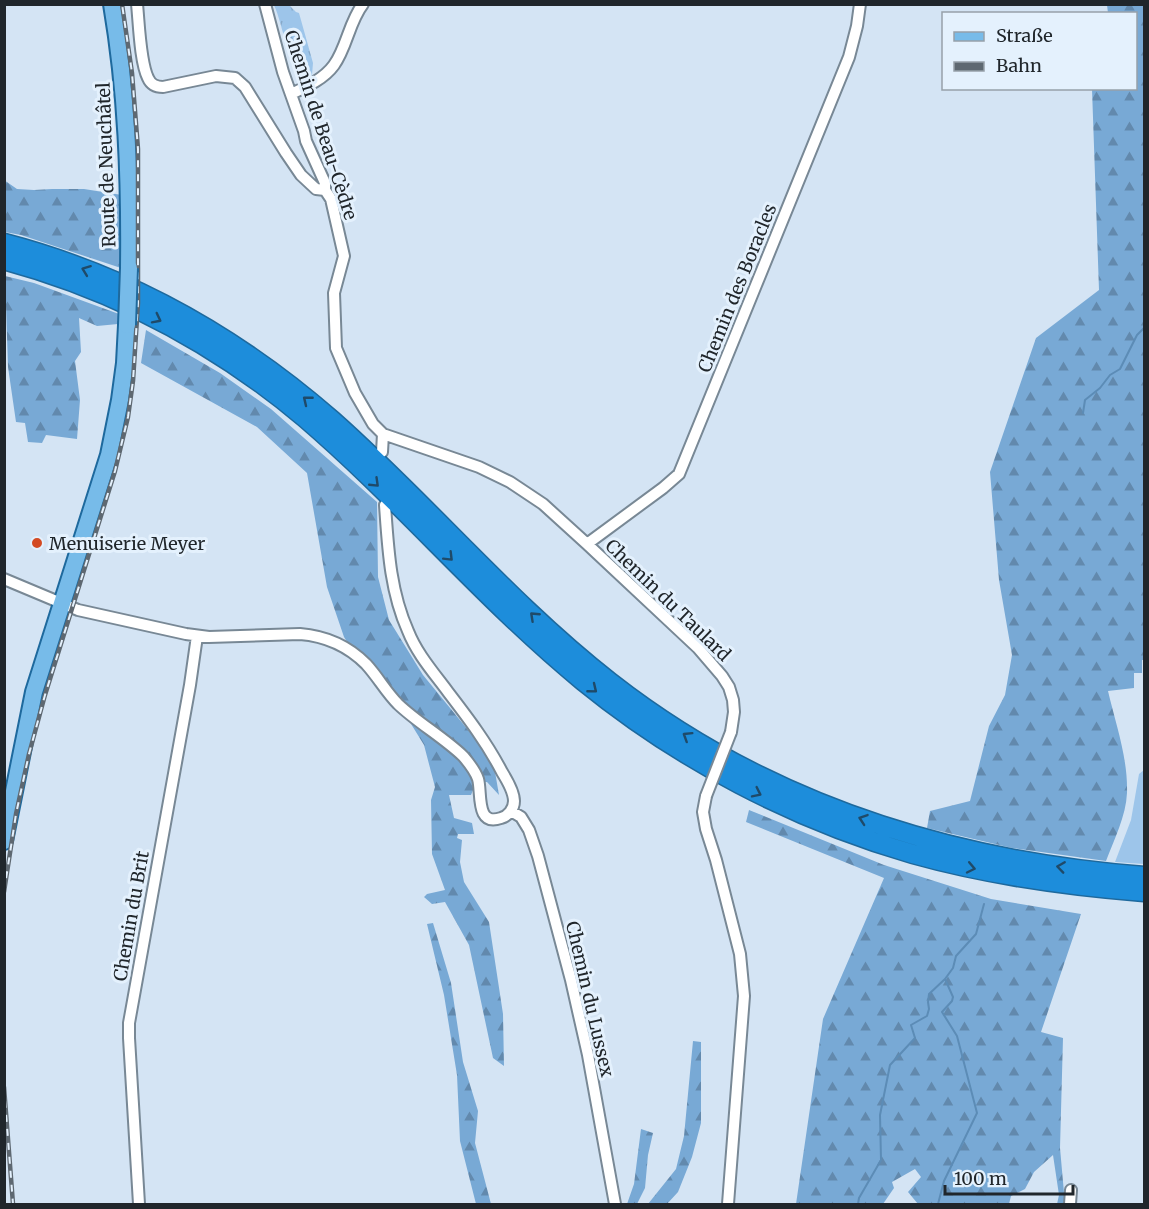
<svg xmlns="http://www.w3.org/2000/svg" width="1149" height="1209" font-family="Merriweather,serif">
<defs>
<pattern id="forest-firs" width="22" height="20" patternUnits="userSpaceOnUse" patternTransform="scale(1.5)"><rect width="22" height="20" fill="#78a9d5"/><path d="M5 1l3.5 6h-7zM16 11l3.5 6h-7z" fill="#6289ad"/></pattern>
<pattern id="park-tufts" width="24" height="20" patternUnits="userSpaceOnUse" patternTransform="scale(1.5)"><rect width="24" height="20" fill="#9dc5ea"/><path d="M3 7l-1-3M5 7V3M7 7l1-3M15 17l-1-3M17 17v-4M19 17l1-3" fill="none" stroke="#87a9c9"/></pattern>
</defs>
<rect width="100%" height="100%" fill="#d4e4f4"/>
<!-- green -->
<path fill="#9dc5ea" d="M1144 770V864L1115 862 1131 820 1139 774Z"/>
<!-- forest -->
<path fill="url(#forest-firs)" d="M1107 5H1144V660H1142V673H1134V688L1108 691C1116 725 1128 758 1127 793 1126 816 1114 840 1106 861L1012 848 927 828 930 811 970 801 989 726 1005 695 1012 655 999 580 990 472 1036 338 1099 290 1092 89 1136 88V14L1108 13Z
M4 180 17 189 34 190 52 189H84L122 195 121 268 21 235 5 232Z
M5 276 34 283 119 314 118 324 97 326 79 318 81 352 75 361 80 400 77 439 46 435 42 443 28 442 25 423 16 422 8 367Z
M146 330 220 373 271 409 377 502 378 577 389 620 423 675 473 736 494 766 499 795 487 782 476 783 471 795H449L454 818 472 823 474 834H458L457 838 462 840 460 862 464 882 489 922 503 1014 504 1066 493 1058 469 945 445 902 432 904 424 897 427 894 445 890 432 854 431 800 435 787 424 745 408 719 364 669 344 637 327 587 307 473 257 427 141 363Z
M749 810 884 865 991 899 1081 914 1041 1032 1063 1038 1060 1148 1065 1204H1057L1059 1195 1053 1155 1034 1172 1025 1189 1011 1196 1009 1204H918L908 1192 921 1177 915 1169 892 1182 894 1188 883 1204H796L823 1019 884 878 746 822Z
M433 923 451 983 463 1062 478 1111 475 1143 491 1204H476L460 1141 457 1075 444 995 427 924Z
M693 1041 701 1042V1123L692 1157 678 1192 667 1204H648L676 1169 684 1136Z
M641 1129 653 1133 648 1155 645 1188 637 1204H627L634 1184Z"/>
<!-- park -->
<path fill="url(#park-tufts)" d="M274 5H289L296 12 299 13 313 63 312 75 307 79C286 63 284 27 274 5Z"/>
<g fill="none" stroke-linecap="round" stroke-linejoin="round">
<!-- stream -->
<path stroke="#5c8cb6" stroke-width="2" d="M1083 413 1085 400 1100 388 1110 375 1120 369 1137 335 1144 328
M858 1204 859 1198 881 1160 880 1115 890 1065 915 1038 911 1025 927 1016 929 1009 928 1002 929 994 945 979 953 968 956 956 976 934 984 904
M938 1204 944 1181 977 1113 957 1036 942 1012 952 1001 953 997 945 979"/>
<defs>
<path id="street" d="M137 4C139 23 140 62 148 78 151 85 156 87 163 87L216 76 235 78 245 87 286 153 301 175 316 189 325 190
M265 4 283 72 304 131 306 141 325 183V190L331 199 344 256 334 293 336 348 355 393 373 424 383 434 479 467 510 482 543 504 587 544 698 648 722 676 729 687 733 700 734 712 731 732
M291 94C306 87 324 79 334 65 347 47 349 22 363 4
M382 452 383 434
M587 544 663 488 679 474 849 57 857 26 860 4
M4 579 78 610 186 634 209 637 300 634C325 636 348 646 366 664 378 677 386 692 398 704 418 723 443 737 463 756 469 763 475 770 478 779 482 792 475 827 501 818 508 816 514 809 514 801 514 792 507 780 502 772 487 743 468 718 448 692 434 673 417 654 408 631 390 591 388 548 385 505
M706 796 703 812 706 829 716 860 740 954 744 996 728 1204
M511 811 521 817 529 830 538 856 571 980 588 1055 615 1204
M139 1204 129 1038V1023L190 685 197 636
M1070 1204 1071 1190"/>
<path id="primary" d="M112 4C127 92 130 179 129 268
M4 841 34 692 109 455 120 400 125 363 127 325"/>
<path id="highway" d="M4 243C127 275 237 337 332 420 428 505 510 604 610 682 765 803 950 861 1144 876
M4 260C115 290 217 344 305 418 402 501 484 600 583 681 680 760 793 819 913 854 988 875 1067 886 1144 892"/>
</defs>
<!-- street casing -->
<use href="#street" stroke="#788895" stroke-width="14"/>
<!-- primary casing -->
<use href="#primary" stroke="#1e699d" stroke-width="20"/>
<!-- highway casing -->
<use href="#highway" stroke="#1e699d" stroke-width="21"/>
<!-- street -->
<use href="#street" stroke="#fff" stroke-width="10"/>
<!-- primary -->
<use href="#primary" stroke="#77bbe9" stroke-width="16"/>
<!-- highway -->
<use href="#highway" stroke="#1d8ddb" stroke-width="18"/>
<defs>
<path id="rail" d="M4 892 16 814 29 754 45 695 115 471 128 417 133 381 138 303V149L132 73 122 4
M4 1087 13 1204"/>
</defs>
<!-- rail casing -->
<use href="#rail" stroke="#5e6871" stroke-width="4.5"/>
<!-- rail -->
<use href="#rail" stroke="#e4f1fd" stroke-width="2" stroke-dasharray="7" stroke-linecap="butt"/>
<defs>
<path id="street-bridge" d="M706 796 731 732"/>
<path id="primary-bridge" d="M127 325 129 268"/>
</defs>
<!-- street-bridge casing -->
<use href="#street-bridge" stroke="#788895" stroke-width="14" stroke-linecap="butt"/>
<!-- primary-bridge casing -->
<use href="#primary-bridge" stroke="#1e699d" stroke-width="20" stroke-linecap="butt"/>
<!-- street-bridge -->
<use href="#street-bridge" stroke="#fff" stroke-width="10"/>
<!-- primary-bridge -->
<use href="#primary-bridge" stroke="#77bbe9" stroke-width="16"/>
</g>
<!-- one-way arrows -->
<defs><path id="oneway-chevron" d="M-2-3.5L2.5 0L-2 3.5" fill="none" stroke-width="1.6" stroke-linecap="round" stroke-linejoin="round" transform="scale(1.5)"/></defs>
<g stroke="#1f4a69">
<use href="#oneway-chevron" transform="translate(86 270) rotate(-159)"/>
<use href="#oneway-chevron" transform="translate(157 319) rotate(27)"/>
<use href="#oneway-chevron" transform="translate(307 400) rotate(-141)"/>
<use href="#oneway-chevron" transform="translate(375 483) rotate(44)"/>
<use href="#oneway-chevron" transform="translate(449 557) rotate(45)"/>
<use href="#oneway-chevron" transform="translate(534 616) rotate(-137)"/>
<use href="#oneway-chevron" transform="translate(593 689) rotate(39)"/>
<use href="#oneway-chevron" transform="translate(687 736) rotate(-148)"/>
<use href="#oneway-chevron" transform="translate(757 793) rotate(26)"/>
<use href="#oneway-chevron" transform="translate(863 819) rotate(-161)"/>
<use href="#oneway-chevron" transform="translate(1061 867) rotate(-172)"/>
<use href="#oneway-chevron" transform="translate(971 868) rotate(12)"/>
</g>
<!-- markers -->
<circle fill="#d34a23" stroke="#e4f1fd" stroke-width="2" cx="37" cy="543" r="6"/>
<g text-anchor="middle" dominant-baseline="central" stroke-width="6" stroke-linejoin="round" paint-order="stroke">
<!-- street labels -->
<g font-size="18" fill="#20262b" stroke="#e4f1fd">
<text transform="translate(321 125) rotate(72)">Chemin de Beau-Cèdre</text>
<text transform="translate(106 165) rotate(-92)">Route de Neuchâtel</text>
<text transform="translate(737 288) rotate(-68)">Chemin des Boracles</text>
<text transform="translate(668 600) rotate(44)">Chemin du Taulard</text>
<text transform="translate(131 916) rotate(-80)">Chemin du Brit</text>
<text transform="translate(590 999) rotate(77)">Chemin du Lussex</text>
</g>
<!-- poi labels -->
<g font-size="18" fill="#20262b" stroke="#e4f1fd" text-anchor="start">
<text x="49" y="543">Menuiserie Meyer</text>
</g>
</g>
<!-- border -->
<rect width="1149" height="1209" fill="none" stroke="#20262b" stroke-width="12"/>
<!-- legend -->
<rect x="942" y="12" width="195" height="78" fill="#e4f1fd" stroke="#96a0a9" stroke-width="1.5"/>
<rect x="954" y="32" width="30" height="9" fill="#77bbe9" stroke="#96a0a9" stroke-width="1.5"/>
<text x="996" y="42" font-size="18" fill="#20262b">Straße</text>
<rect x="954" y="62" width="30" height="9" fill="#5e6871" stroke="#96a0a9" stroke-width="1.5"/>
<text x="996" y="72" font-size="18" fill="#20262b">Bahn</text>
<!-- scale -->
<path d="M945 1185v9h128v-9" fill="none" stroke="#20262b" stroke-width="3"/>
<text x="954" y="1185" font-size="18" fill="#20262b" stroke="#e4f1fd" stroke-width="4.5" paint-order="stroke">100 m</text>
</svg>
